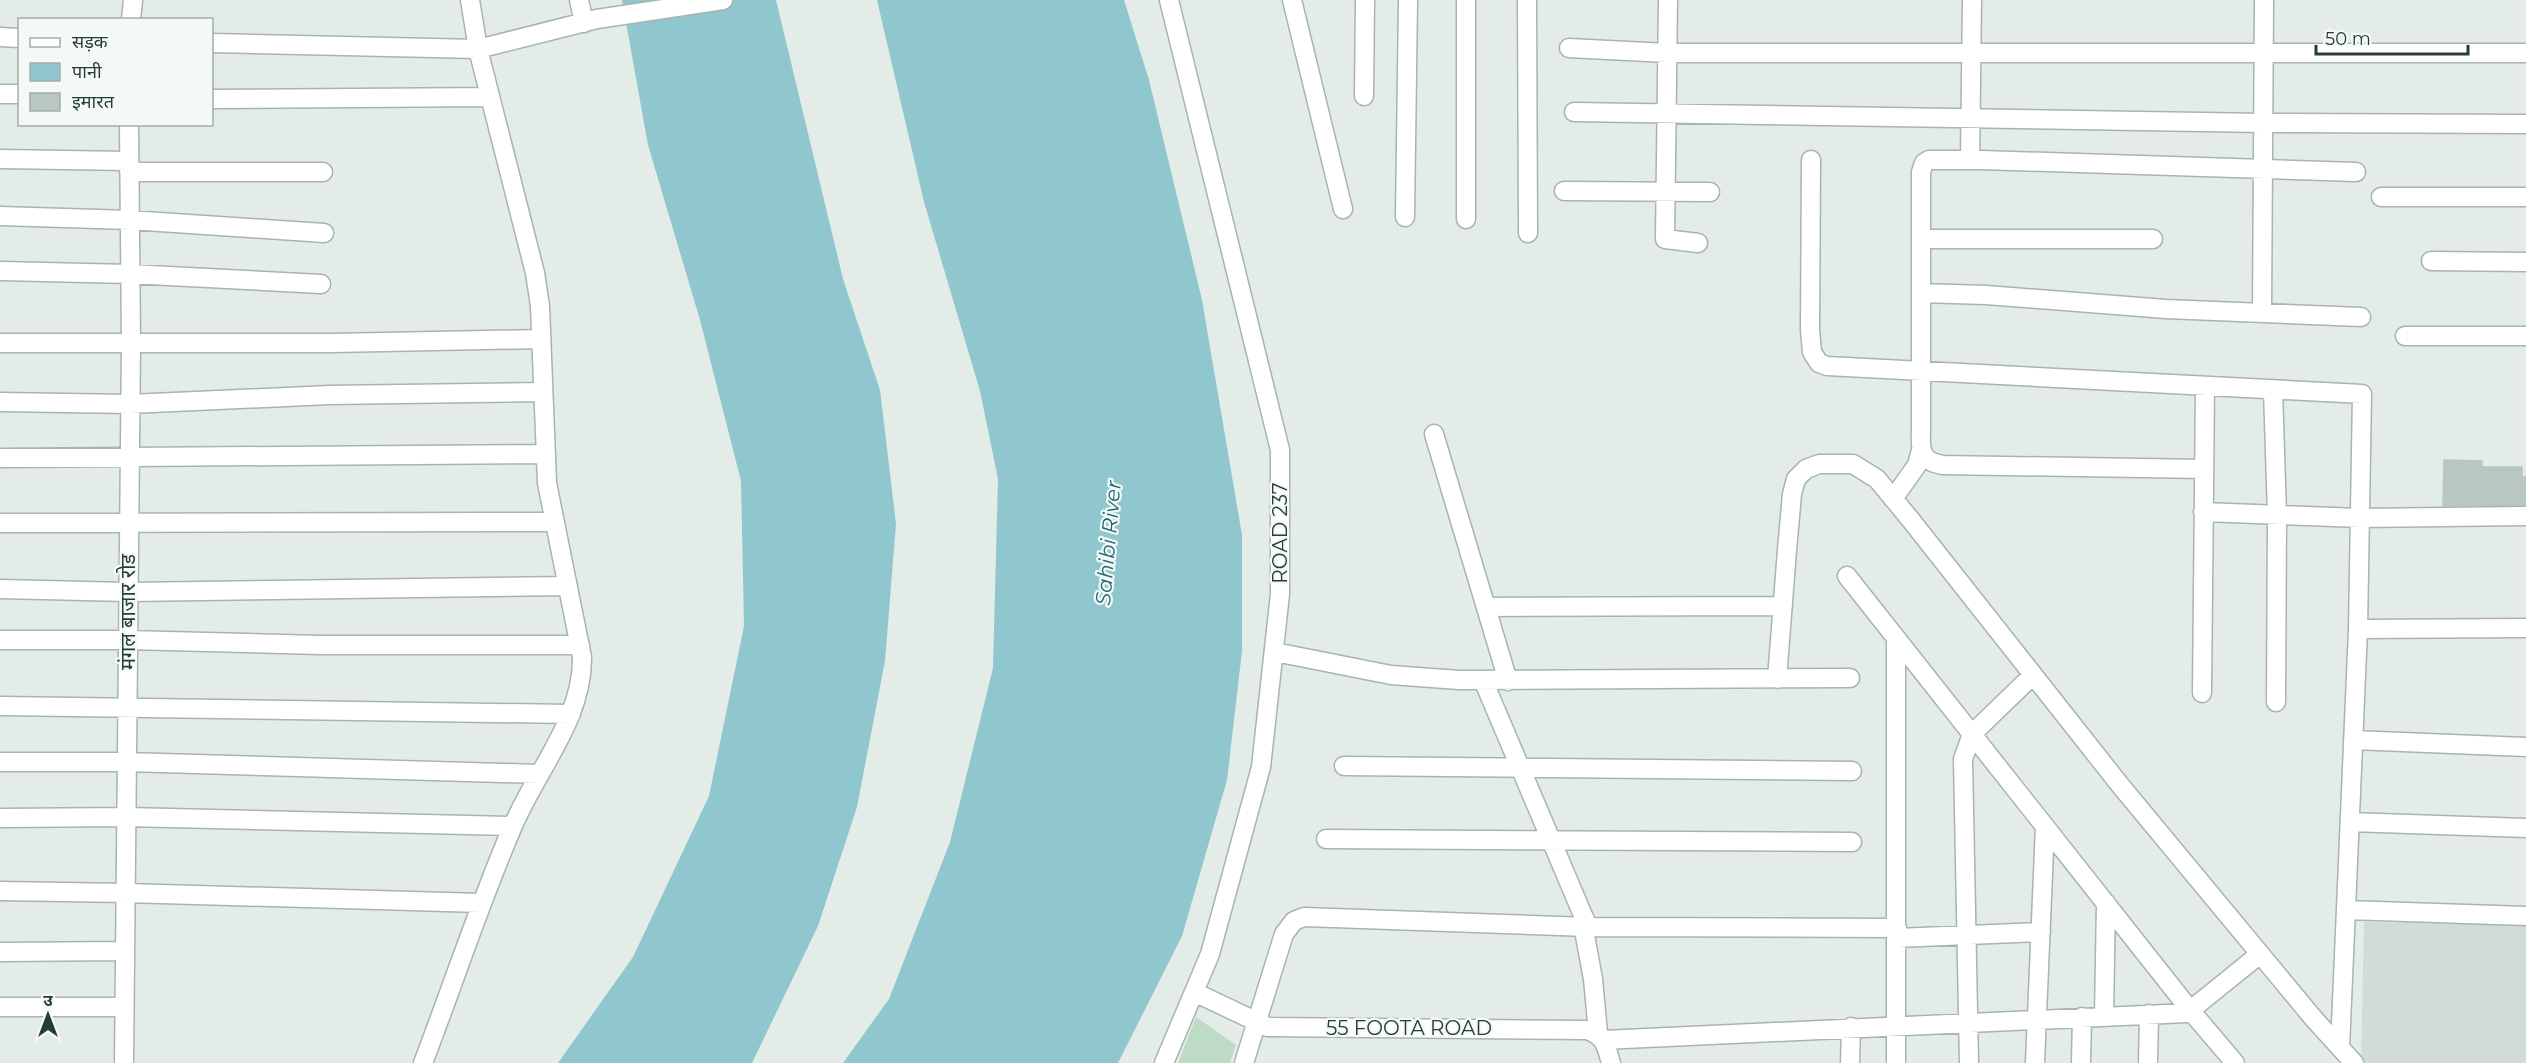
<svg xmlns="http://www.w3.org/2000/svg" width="2526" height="1063" font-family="Montserrat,'Noto Sans Devanagari',sans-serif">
<rect width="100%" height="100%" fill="#e4ece8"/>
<!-- built -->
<path fill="#d2dcd7" d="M2364 922 2526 925V1063H2361Z"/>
<!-- green -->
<path fill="#bedcc5" d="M1196 1017 1236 1045 1230 1063H1178Z"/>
<!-- water -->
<path fill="#90c6cd" d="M622 0H776L843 279 880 390 896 524 885 661 857 807 818 926 752 1063H558L633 957 709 796 744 626 741 481 700 320 648 145Z
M877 0H1124L1149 80 1202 300 1242 535V651L1227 780 1182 936 1118 1063H843L889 999 950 842 993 668 998 479 980 391 924 202Z"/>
<!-- building -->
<path fill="#b9c7c1" stroke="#b7c6bf" stroke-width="1.5" d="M2444 460 2482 461V467H2522V477H2526V505L2443 506Z"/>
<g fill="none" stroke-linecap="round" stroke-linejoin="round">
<defs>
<path id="minor" d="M579 0 584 23
M1292 0 1343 209
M1466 0V219
M1527 0 1528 233
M1668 0 1665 239 1698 243
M131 20 133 0
M0 37 20 38
M212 43 478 49 597 19 723 0
M1569 48 1667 53H2526
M0 94H20
M1364 96 1365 0
M212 99 490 97
M1574 112 2264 123 2526 124
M0 159 129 161
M1811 160 1810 330 1812 352 1819 363 1827 366 2362 394 2358 629 2340 1048
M1970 160 1972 0
M129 172H323
M1564 191 1710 192
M2381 197H2526
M0 216 130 220 324 233
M1405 217 1408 0
M1921 239H2153
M2431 261 2526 262
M0 271 130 274 321 284
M1921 293 1986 295 2166 309 2361 317
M2262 313 2264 0
M2405 336H2526
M0 343H333L541 339
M2273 390 2277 515 2276 702
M0 402 130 404 329 395 542 392
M1434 434 1508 681
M0 458 545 454
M2204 469 1943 465C1917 461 1921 446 1921 424V172L1924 163 1929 160H1982L2356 172
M1893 499 1917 465 1921 450
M2203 512 2360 518 2526 516
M0 523 555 522
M1847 576 2190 1010 2235 1063
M0 589 128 592 568 586
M1486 607 1783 606
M2358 629 2526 628
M0 640H128L320 645H580
M1275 652 1391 675 1459 680 1850 678
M1777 679 1787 550 1792 494 1796 479 1806 469 1819 464H1853L1877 479 1910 519 2120 785 2314 1019 2354 1063
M1483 680 1588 927
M2202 693 2205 387
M0 706 571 714
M2353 740 2526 747
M0 762H127L539 774
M1344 766 1852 771
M0 818 126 817 512 826
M2350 822 2526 828
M1326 839 1852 842
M0 891 126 893 481 903
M2347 910 2526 916
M1583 925 1593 979 1598 1033
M1897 938 2041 932
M0 952 125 951
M1194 992 1268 1027 1587 1030C1605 1036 1606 1046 1611 1063
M0 1007H124
M2104 1016 2106 903
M1603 1040 2187 1013 2260 954
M124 1063 131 342 129 124
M423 1063C453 985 479 905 512 828 535 772 583 720 582 657L547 483 540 306 535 273 478 49 470 0
M1164 1063 1210 954 1261 767 1280 594V450L1169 0
M1244 1063 1284 934 1294 921 1304 917 1588 927 1897 928
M1850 1063 1851 1027
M1896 1063V638
M1969 1063 1963 759 1972 734 2033 675
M2035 1063 2045 826
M2081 1063 2082 1017
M2148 1063 2149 1014"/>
</defs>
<!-- minor casing -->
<use href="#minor" stroke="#a7b4af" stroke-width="21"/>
<!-- minor -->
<use href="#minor" stroke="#fff" stroke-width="18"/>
</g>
<g text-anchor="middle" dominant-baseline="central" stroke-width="4.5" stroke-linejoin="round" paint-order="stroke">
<!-- street labels -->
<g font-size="20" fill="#243d35" stroke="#f4f9f6">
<text transform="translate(1280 533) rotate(-90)">ROAD 237</text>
<text transform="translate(128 612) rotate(-90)">मंगल बाजार रोड</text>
<text x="1409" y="1028">55 FOOTA ROAD</text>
</g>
<!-- water labels -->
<g font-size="21" font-style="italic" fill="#226b75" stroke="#f4f9f6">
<text transform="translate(1108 543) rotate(-85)">Sahibi River</text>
</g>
</g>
<!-- legend -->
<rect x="18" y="18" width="195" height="108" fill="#f4f9f6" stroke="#a1aea9" stroke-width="1.5"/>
<rect x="30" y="38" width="30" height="9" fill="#ffffff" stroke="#a1aea9" stroke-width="1.5"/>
<text x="72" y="48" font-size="18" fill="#243d35">सड़क</text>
<rect x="30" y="63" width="30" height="18" fill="#90c6cd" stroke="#a1aea9" stroke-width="1.5"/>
<text x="72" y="78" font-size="18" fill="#243d35">पानी</text>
<rect x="30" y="93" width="30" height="18" fill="#b9c7c1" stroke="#a1aea9" stroke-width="1.5"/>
<text x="72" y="108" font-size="18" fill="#243d35">इमारत</text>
<!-- north arrow -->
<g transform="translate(48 1015)" stroke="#f4f9f6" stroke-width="4.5" paint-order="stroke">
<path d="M0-4.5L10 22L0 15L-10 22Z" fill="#243d35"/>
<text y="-9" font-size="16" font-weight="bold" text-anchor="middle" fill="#243d35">उ</text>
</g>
<!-- scale -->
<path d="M2316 45v9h152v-9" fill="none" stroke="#243d35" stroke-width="3"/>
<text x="2325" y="45" font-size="18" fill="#243d35" stroke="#f4f9f6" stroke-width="4.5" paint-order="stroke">50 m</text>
</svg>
